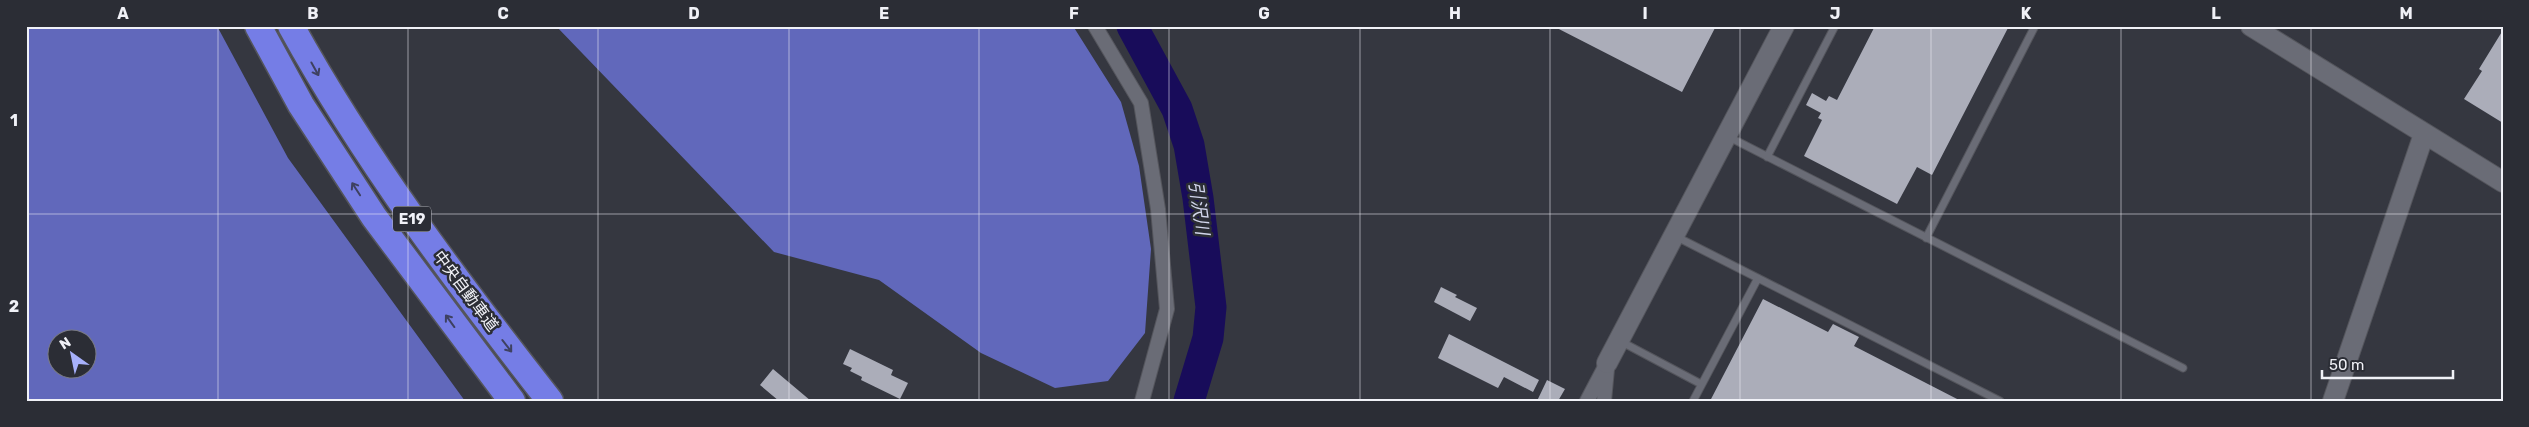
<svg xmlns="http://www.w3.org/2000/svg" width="2529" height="427" font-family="Rubik,'Noto Sans JP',sans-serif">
<rect width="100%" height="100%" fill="#353740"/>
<!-- forest -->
<path fill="#6168bb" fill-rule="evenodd" d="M26 26H217L288 158 465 401H26ZM58 340H88V370H58Z
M556 26H1073L1121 102 1139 166 1151 249 1145 333 1108 381 1055 388 981 353 879 280 774 252Z"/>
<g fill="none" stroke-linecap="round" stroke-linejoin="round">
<!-- river -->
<path stroke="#180c5a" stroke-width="31" d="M1132 26 1177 109 1189 145 1198 198 1211 307 1208 338 1189 401"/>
</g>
<!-- building -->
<path fill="#abadb9" d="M1553 26H1716L1682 92Z
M1875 26H2009L1932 175 1917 167 1897 204 1804 156 1822 120 1818 118 1821 113 1806 105 1812 93 1826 101 1829 96 1837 100Z
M2503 30V123L2464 99 2482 71 2479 69Z
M1441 287 1457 295 1455 297 1477 308 1470 321 1434 302Z
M1763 299 1828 332 1833 324 1859 337 1854 346 1961 401H1710Z
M1449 334 1539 380 1533 392 1504 377 1498 388 1438 358Z
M850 349 893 370 891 375 908 383 900 399 861 380 862 377 850 371 852 368 843 364Z
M773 369 811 401H779L760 385Z
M1547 380 1565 389 1558 401H1537Z"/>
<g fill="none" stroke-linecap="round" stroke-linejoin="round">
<defs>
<path id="lane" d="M1727 136 2183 368
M1767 157 1835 26
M1675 236 2000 401
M1926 238 2035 26
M1620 341 1701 384
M1693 401 1758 278"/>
<path id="street" d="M1095 26 1141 103 1158 209 1167 309 1142 401
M1587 401 1607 363
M1604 401 1607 369"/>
<path id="secondary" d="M2251 26 2503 182
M1607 363 1784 26
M2333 401 2424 134"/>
<path id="highway" d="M258 26 301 105 374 217 512 401
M291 26C365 160 456 281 550 401"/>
</defs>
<!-- lane casing -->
<use href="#lane" stroke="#54555c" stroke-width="9"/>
<!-- street casing -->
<use href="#street" stroke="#54555c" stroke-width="16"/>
<!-- secondary casing -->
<use href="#secondary" stroke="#54555c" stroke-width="22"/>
<!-- highway casing -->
<use href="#highway" stroke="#54555c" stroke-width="29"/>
<!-- lane -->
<use href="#lane" stroke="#6a6c76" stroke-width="7"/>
<!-- street -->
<use href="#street" stroke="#6a6c76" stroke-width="14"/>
<!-- secondary -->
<use href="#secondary" stroke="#6a6c76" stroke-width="20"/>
<!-- highway -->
<use href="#highway" stroke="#757de6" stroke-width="26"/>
</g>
<!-- one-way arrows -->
<defs><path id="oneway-shaft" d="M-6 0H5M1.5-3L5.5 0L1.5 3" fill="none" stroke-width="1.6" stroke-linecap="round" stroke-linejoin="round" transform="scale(1.25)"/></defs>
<g stroke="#3e4161">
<use href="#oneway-shaft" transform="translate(315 69) rotate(61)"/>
<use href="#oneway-shaft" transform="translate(356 189) rotate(-123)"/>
<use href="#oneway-shaft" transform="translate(450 321) rotate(-126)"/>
<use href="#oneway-shaft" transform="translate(507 346) rotate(52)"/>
</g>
<!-- grid -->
<path fill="none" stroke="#f0f1f7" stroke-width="1" stroke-opacity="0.55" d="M218 26V401M408 26V401M598 26V401M789 26V401M979 26V401M1169 26V401M1360 26V401M1550 26V401M1740 26V401M1931 26V401M2121 26V401M2311 26V401M26 214H2503"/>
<g text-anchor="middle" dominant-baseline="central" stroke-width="5" stroke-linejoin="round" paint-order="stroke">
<!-- shield labels -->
<rect fill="#2b2d35" stroke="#b5b6bd" stroke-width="1" x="393" y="206.5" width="38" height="25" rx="4"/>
<g font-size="15" font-weight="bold" fill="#f0f1f7">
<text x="412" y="219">E19</text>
</g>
<!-- street labels -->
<g font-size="16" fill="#f0f1f7" stroke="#2b2d35">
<text transform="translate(466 291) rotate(53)">中央自動車道</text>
</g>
<!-- water labels -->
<g font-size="18" font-style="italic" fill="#d1d5eb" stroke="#2b2d35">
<text transform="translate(1199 208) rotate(82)">引沢川</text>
</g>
</g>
<!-- border -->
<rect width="2529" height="427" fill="none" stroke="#2b2d35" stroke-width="55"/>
<!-- north arrow -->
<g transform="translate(72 354) rotate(327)"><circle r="24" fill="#2b2d35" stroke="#7a7b83"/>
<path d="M0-4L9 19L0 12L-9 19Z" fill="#a7b1fc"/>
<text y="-8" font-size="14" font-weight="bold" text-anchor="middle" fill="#f0f1f7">N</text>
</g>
<!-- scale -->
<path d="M2322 370v8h131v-8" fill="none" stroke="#f0f1f7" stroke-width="2.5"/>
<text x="2329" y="370" font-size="15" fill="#f0f1f7" stroke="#2b2d35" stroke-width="4" paint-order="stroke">50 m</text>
<rect x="28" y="28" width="2474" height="372" fill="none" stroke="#f0f1f7" stroke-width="2"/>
<g font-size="16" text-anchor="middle" font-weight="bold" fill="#f0f1f7">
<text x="123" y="19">A</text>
<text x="313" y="19">B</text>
<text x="503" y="19">C</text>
<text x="694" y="19">D</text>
<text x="884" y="19">E</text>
<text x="1074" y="19">F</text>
<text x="1264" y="19">G</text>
<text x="1455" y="19">H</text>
<text x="1645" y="19">I</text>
<text x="1835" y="19">J</text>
<text x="2026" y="19">K</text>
<text x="2216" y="19">L</text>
<text x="2406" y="19">M</text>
<text x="14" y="126">1</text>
<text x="14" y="312">2</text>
</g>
</svg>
